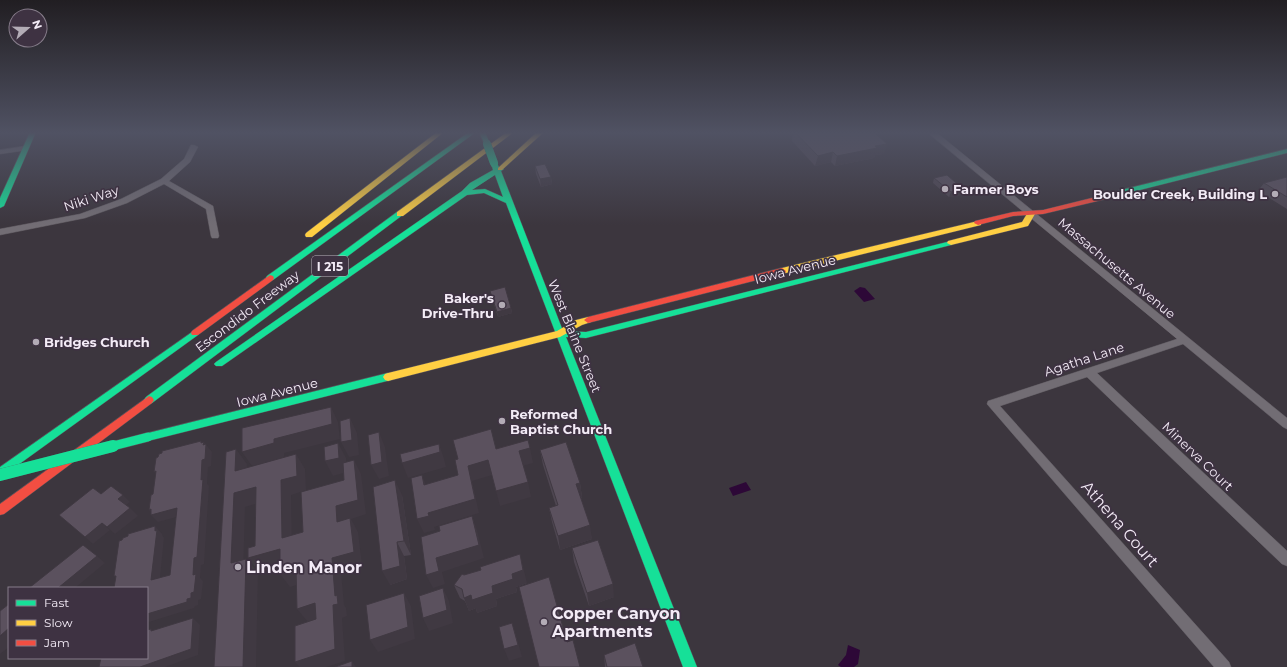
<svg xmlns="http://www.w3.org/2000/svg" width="1287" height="667" font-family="Montserrat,sans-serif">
<rect width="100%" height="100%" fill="#3c363e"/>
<!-- water -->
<path fill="#2d0837" d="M860 287 865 288 875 299 864 302 854 291Z
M746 482 751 490 733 496 729 488Z
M848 645 860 650 858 664 854 667H841L838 665 846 655Z"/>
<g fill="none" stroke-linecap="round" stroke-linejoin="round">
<defs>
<path id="street" d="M927 132H936L1287 418V429L1283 427 1183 344 1097 373 1287 551V566L1282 564 1087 377 1000 406 1229 662 1231 667H1214L987 404 988 401 1177 339Z
M191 145H194L198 147 190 162 169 181 213 206 219 236 218 238H212L211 236 206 209 164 184 127 203 85 218 0 235V229L80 214 121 199 161 179 184 159Z
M25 146H28V150L0 154V150Z"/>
<path id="fast" d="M30 132H36L4 206 0 208V198Z
M469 132H476L273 280H267L266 278 267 276Z
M479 132H485L490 144 489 145H485Z
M1287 149V153L1120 195 1116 193 1117 191Z
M494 161 496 162 499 167 504 169 501 171 563 331 586 332 951 241 955 243 951 245 586 338 566 337 697 667H683L506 203 484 193 467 195 222 366H216L214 364 216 362 462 191 470 183 493 170 491 163ZM495 175 503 197 485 189 472 190Z
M397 212H403L404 214 152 403 149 404 146 403 144 400 146 397Z
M195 330 198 331 199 333 198 335 0 478V467Z
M388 373 391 374 393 377 391 380 148 441 144 440 143 437 144 434Z"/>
<path id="slow" d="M437 132H444L312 237H306L305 235 306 233Z
M507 132H514L403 216H397V212Z
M537 132H544L502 170H498V168Z
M1028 212H1034L1035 214 1028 226 951 245 947 243 948 241 1022 222Z
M978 221H981V225L782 274 778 271 782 268Z
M588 317 591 318 592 320 591 322 582 325 560 337 388 381 385 380 383 377 385 374 388 373 557 331 576 320Z"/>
<path id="jam" d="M1120 191H1123V195L1043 214 1013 216 978 225 974 223 975 221 1013 212 1043 210Z
M782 268 786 271 785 273 588 323 584 320 588 317Z
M270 275 273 276 274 278 273 280 198 335H192L191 333 192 331Z
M149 396 152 397 154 400 152 403 4 514 0 515V504Z"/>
</defs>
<!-- street casing -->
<use href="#street" stroke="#59545b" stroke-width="1"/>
<!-- fast casing -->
<use href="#fast" stroke="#59545b" stroke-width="1"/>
<!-- slow casing -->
<use href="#slow" stroke="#59545b" stroke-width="1"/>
<!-- jam casing -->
<use href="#jam" stroke="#59545b" stroke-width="1"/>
<!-- street -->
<use href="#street" fill="#726d74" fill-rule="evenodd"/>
<!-- fast -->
<use href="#fast" fill="#16e098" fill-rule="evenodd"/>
<!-- slow -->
<use href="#slow" fill="#ffcf43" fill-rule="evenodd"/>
<!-- jam -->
<use href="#jam" fill="#f24e42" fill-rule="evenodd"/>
<defs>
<path id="fast-bridge-far2" d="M487 144 494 163"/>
<path id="fast-bridge-far1" d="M109 447 148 437"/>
<path id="fast-bridge" d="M0 475 113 446"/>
</defs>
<!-- fast-bridge-far2 casing -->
<use href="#fast-bridge-far2" stroke="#59545b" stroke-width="8" stroke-linecap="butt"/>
<!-- fast-bridge-far1 casing -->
<use href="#fast-bridge-far1" stroke="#59545b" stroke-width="10" stroke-linecap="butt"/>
<!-- fast-bridge casing -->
<use href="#fast-bridge" stroke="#59545b" stroke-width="12" stroke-linecap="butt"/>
<!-- fast-bridge-far2 -->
<use href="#fast-bridge-far2" stroke="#16e098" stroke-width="8"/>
<!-- fast-bridge-far1 -->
<use href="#fast-bridge-far1" stroke="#16e098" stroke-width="9"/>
<!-- fast-bridge -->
<use href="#fast-bridge" stroke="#16e098" stroke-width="12"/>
</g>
<!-- wall -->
<path fill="#4e4651" d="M793 132H874L884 154 875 155 874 158 835 166 831 162 815 166 792 141Z
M535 166 551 177 552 184 541 187 536 174Z
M1287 177V209L1258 191 1264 183Z
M934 178 961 195 949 197 933 183Z
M490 291 511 308 512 313 498 317Z
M540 450 580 483 582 497 581 498 592 539 560 550 552 522 549 508 556 506 543 465Z
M402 495 411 555 404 556 407 579 390 585Z
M572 548 614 597 589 606 574 562Z
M464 575 527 583 516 587 517 592 496 599 497 606 477 613 476 608 469 611 465 601 460 598 454 585Z
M604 655 643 667H605Z"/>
<!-- shaded-wall -->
<path fill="#403942" d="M887 144 884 154 875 155 874 158 835 166 837 156 875 146Z
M833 152 831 162 815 166 818 156Z
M551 177 552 184 541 187 540 179Z
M963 189 961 195 949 197 951 192Z
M511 308 512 313 498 317 497 312Z
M331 407 338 422 340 439 284 453V458L252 466 242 452 274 439Z
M350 418 357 433 359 455 349 457 341 442Z
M379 432 385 447 389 476 379 479 371 465Z
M201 441 203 444 204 442 212 452 211 466 208 467 207 484 209 486 204 564 201 565 200 578 203 581 201 599 198 600V605L195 606 194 608 149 622 147 621V614L193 575 201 480Z
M338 443 346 458 347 472 333 476 325 461Z
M439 444 444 459 446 467 408 478 402 463Z
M530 448 533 463 522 466 519 451Z
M236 449 247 464 246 485 235 471Z
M296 454 305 469 306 490 291 495 292 552 282 538 281 480Z
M354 460 361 474 366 514 351 519 358 532 362 565 341 572 344 605 346 608 347 616 342 618 345 661 326 667H300L295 662 333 605 335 596 332 558 337 522 336 506Z
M488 460 492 475 472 481 479 513 434 527 435 530 424 533 417 519 468 466Z
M422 475 428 490 424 485Z
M395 480 402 495 411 555 404 541Z
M528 482 531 497 500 506 496 491Z
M580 483 582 497 578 499 576 484Z
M256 487 266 501 245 507 243 577 231 563 234 493Z
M123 495 130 502 125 506 118 499Z
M130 508 138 516 115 534 107 527Z
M177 508 184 515 158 522 151 515 153 514 149 510 151 509Z
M472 516 477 530 484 558 442 572 445 584 433 588 426 575 436 558Z
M102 523 110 530 93 544 85 537Z
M590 525 592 539 560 550 558 536Z
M155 526 162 534V535L164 538 159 587 151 580Z
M397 542 404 556 407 579 390 585 382 571Z
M280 549 290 562 259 572 248 558Z
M520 554 527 583 516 587 517 592 496 599 497 606 477 613 476 608 469 611 464 598 492 586 512 574Z
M97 556 105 563 75 588H58Z
M246 559 258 572 256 667H243Z
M296 569 306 582 290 587 280 574Z
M613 584 614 597 589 606 587 593Z
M443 588 449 601 453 623 429 631 423 618Z
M404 593 411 606 415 639 378 652 370 640Z
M315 603 325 616 308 622 297 609Z
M193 618 200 625 198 655 165 667H140Z
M512 623 516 635 522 657 509 661 504 649Z
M9 628V643L8 644H9V647L0 654V636Z
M352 661 356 667H352Z"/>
<!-- building -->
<path fill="#5b515e" stroke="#403942" d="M795 132H874L887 144 875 146 877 148 837 156 833 152 818 156Z
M545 164 551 177 540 179 535 166Z
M947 175 963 189 951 192 934 178Z
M1287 177V197L1264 183Z
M505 287 511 308 497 312 490 291Z
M331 407 332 424 274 439V443L242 452V428Z
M350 418 352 440 341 442 340 421Z
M491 429 496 449 528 440 530 448 519 451 528 482 496 491 488 460 468 466 475 499 428 513 429 516 417 519 411 478 422 475 424 485 458 475 455 460 458 459 453 440Z
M379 432 382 462 371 465 368 435Z
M201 441V443L204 442 203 445 206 444 205 459 202 460 201 480 203 479 197 557 194 558 193 575 196 574 194 592 191 593V598L187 599V602L147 614V588H114L116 576H114L119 541 122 540 123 538 128 536V534L155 526V531L157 530 151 580 170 575 177 508 151 515V509L149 510 151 495 153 494 156 471 154 472 156 458 158 457 159 454 162 453V451Z
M566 442 580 483 576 484 590 525 558 536 549 508 558 505 540 450Z
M338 443 339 458 325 461 324 447Z
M439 444 440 452 402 463 400 454Z
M236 449 235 471 296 454 297 476 281 480 282 538 303 532 301 492 344 480 343 463 354 460 358 500 336 506 337 522 350 518 354 552 332 558 335 596 337 595 338 604 333 605 335 649 295 662V626L316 619 315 603 297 609 296 569 280 574V549L248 558V548L255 546 256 487 234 493 231 563 246 559 243 667H214L226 452Z
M395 480 404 541 397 542 400 566 382 571 373 487Z
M111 486 123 495 118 499 130 508 107 527 102 523 85 537 59 515 93 488 101 494Z
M472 516 479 545 436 558 439 571 426 575 421 537 440 531 439 526Z
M598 540 613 584 587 593 572 548Z
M83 545 97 556 58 588H29Z
M520 554 523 570 512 574 513 579 492 586 493 593 472 600 471 595 464 598 462 589 454 585 462 574 464 575 481 570 480 567Z
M549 577 567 642 573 640 580 667H539L519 587Z
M443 588 447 610 423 618 419 596Z
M404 593 408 627 370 640 366 605Z
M9 604V628L0 636V611Z
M193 618 191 649 140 667H99L101 658H147V630L151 629V631Z
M512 623 518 645 504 649 499 627Z
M635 643 643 667H607L604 655Z
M352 661V667H335Z"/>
<!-- sky -->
<linearGradient id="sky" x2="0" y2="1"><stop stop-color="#211e22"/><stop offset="0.59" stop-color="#505263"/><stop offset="1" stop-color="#505263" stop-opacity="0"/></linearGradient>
<rect width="1287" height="225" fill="url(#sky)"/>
<!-- markers -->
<g fill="#b3acb6" stroke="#3e3242" stroke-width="1.5">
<circle cx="945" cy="189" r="4"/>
<circle cx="1275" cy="194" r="4"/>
<circle cx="502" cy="305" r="4"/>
<circle cx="36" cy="342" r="4"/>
<circle cx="502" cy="421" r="4"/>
<circle cx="238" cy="567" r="4"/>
<circle cx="544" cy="622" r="4"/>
</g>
<g text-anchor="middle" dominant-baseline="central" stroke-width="3.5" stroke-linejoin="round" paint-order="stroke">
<!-- shield labels -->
<rect fill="#3e3242" stroke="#bdb4c0" stroke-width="1" x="312" y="256" width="36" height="20" rx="3"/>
<g font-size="12" font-weight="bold" fill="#f3ebf6">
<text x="330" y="266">I 215</text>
</g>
<!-- poi labels -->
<g font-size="13" font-weight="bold" fill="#f3ebf6" stroke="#3e3242" text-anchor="start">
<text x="953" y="189">Farmer Boys</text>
<text x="1267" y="194" text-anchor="end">Boulder Creek, Building L</text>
<text x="494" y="298" text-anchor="end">Baker's<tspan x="494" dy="15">Drive-Thru</tspan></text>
<text x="44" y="342">Bridges Church</text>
<text x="510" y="414">Reformed<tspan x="510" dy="15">Baptist Church</tspan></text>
</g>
<!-- street labels -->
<g font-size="13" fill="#f3ebf6" stroke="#3e3242">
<text transform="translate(91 198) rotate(-18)">Niki Way</text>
<text transform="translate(1117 268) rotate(40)">Massachusetts Avenue</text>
<text transform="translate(795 269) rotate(-14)">Iowa Avenue</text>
<text transform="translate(247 311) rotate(-37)">Escondido Freeway</text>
<text transform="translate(575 336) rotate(68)">West Blaine Street</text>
<text transform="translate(1084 359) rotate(-18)">Agatha Lane</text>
<text transform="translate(277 392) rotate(-14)">Iowa Avenue</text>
<text transform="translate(1198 456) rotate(44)">Minerva Court</text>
</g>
<!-- near-street labels -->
<g font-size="16" fill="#f3ebf6" stroke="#3e3242">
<text transform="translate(1120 524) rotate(49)">Athena Court</text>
</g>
<!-- near-poi labels -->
<g font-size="16" font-weight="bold" fill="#f3ebf6" stroke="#3e3242" text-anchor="start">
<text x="246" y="567">Linden Manor</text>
<text x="552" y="613">Copper Canyon<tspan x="552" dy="18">Apartments</tspan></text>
</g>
</g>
<!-- legend -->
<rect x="8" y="587" width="140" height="72" fill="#3e3242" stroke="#867c8a"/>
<rect x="16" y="600" width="20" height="6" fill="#16e098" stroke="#867c8a"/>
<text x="44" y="607" font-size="12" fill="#f3ebf6">Fast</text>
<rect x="16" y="620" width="20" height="6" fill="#ffcf43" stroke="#867c8a"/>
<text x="44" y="627" font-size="12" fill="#f3ebf6">Slow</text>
<rect x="16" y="640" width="20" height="6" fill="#f24e42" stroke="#867c8a"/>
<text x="44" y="647" font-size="12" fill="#f3ebf6">Jam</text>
<!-- north arrow -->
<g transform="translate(28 28) rotate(70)"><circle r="19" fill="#3e3242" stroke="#867c8a"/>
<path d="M0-3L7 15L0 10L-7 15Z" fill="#b3acb6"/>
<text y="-6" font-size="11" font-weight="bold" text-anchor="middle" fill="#f3ebf6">N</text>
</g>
</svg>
